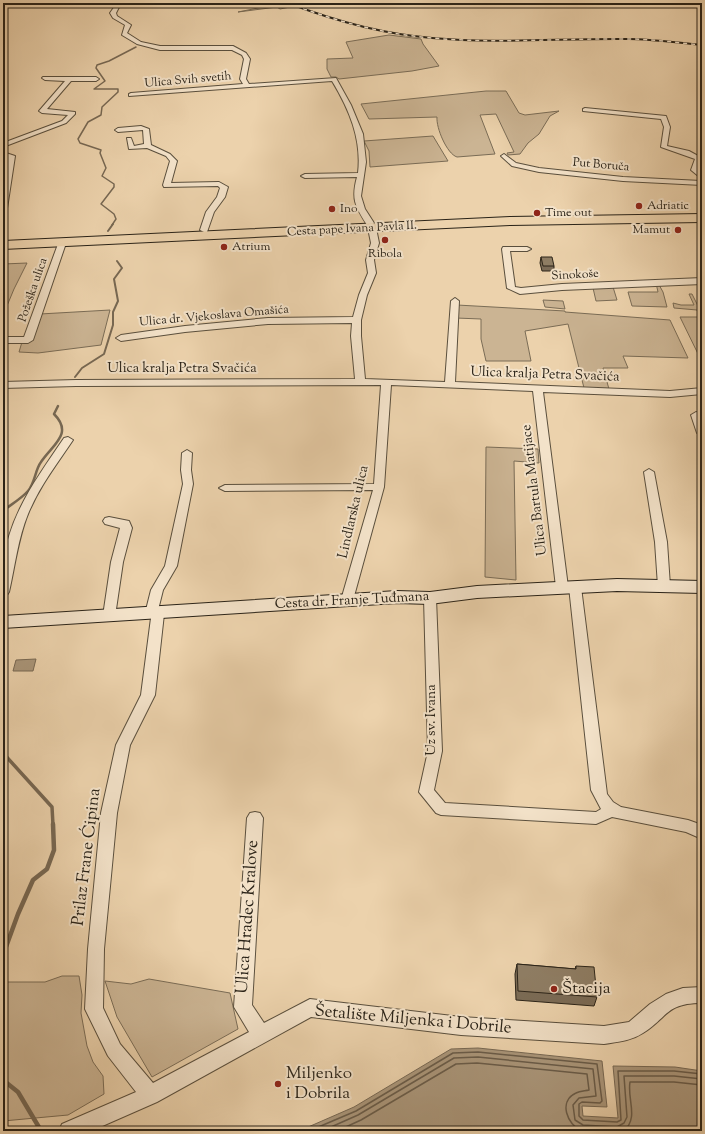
<svg xmlns="http://www.w3.org/2000/svg" width="705" height="1134" font-family="'Sorts Mill Goudy',serif">
<rect width="100%" height="100%" fill="#ecd2ac"/>
<filter id="stains"><feTurbulence type="fractalNoise" baseFrequency=".005" numOctaves="4"/><feColorMatrix values="0 0 0 0 .2 0 0 0 0 .09 0 0 0 0 .02 0 0 0 .5 -.17"/></filter>
<radialGradient id="worn" r=".72"><stop offset=".6" stop-color="#630" stop-opacity="0"/><stop offset="1" stop-color="#630" stop-opacity=".3"/></radialGradient>
<!-- green -->
<path fill="#cbb493" stroke="#7a6c56" d="M283 3H310L280 9 277 7 238 12Z
M389 35 421 39 423 44 439 66 412 71 339 79 336 77H331L327 69V59L353 58 346 42Z
M486 91H506L519 113 525 115 559 111 550 116 539 134 528 143 520 154 508 155 507 153 514 152 496 114 480 115 495 154 457 157C447 154 436 128 437 117L369 119 361 104Z
M433 136 448 161 370 167 369 151 364 141Z
M27 263 14 289 4 313H3V264Z
M656 283H658L663 292 667 307 632 306 628 292H658Z
M613 287 617 300 596 301 593 288Z
M689 294H692L702 314V362L680 317H700L697 310 674 308 673 303 681 305H694Z
M543 300 563 301 565 309 545 307Z
M457 305 565 311V312L670 320 688 358 623 356 628 368H603L609 389 584 388 568 324 525 331 531 361H486L481 339V319L456 318Z
M110 310 101 345 38 353 19 352 22 342 40 314Z
M486 447 538 449 539 463 514 461 516 580 485 577Z
M62 976H79L82 995 81 1013 87 1046 93 1062 103 1076 104 1094 68 1115 3 1121V982H45Z
M149 979 230 993 238 1029 152 1077 117 1017 105 981 131 984Z"/>
<!-- water -->
<path fill="#aa967a" stroke="#776853" d="M36 659 33 671H13L16 660Z
M478 1048 602 1061 607 1107 582 1106 583 1116 618 1118 613 1066 675 1067 702 1071V1131H299L354 1107 451 1049Z"/>
<g fill="none" stroke-linecap="round" stroke-linejoin="round">
<!-- shore -->
<path stroke="#6a5c49" stroke-width="1.5" d="M309 1131 356 1111 453 1053 478 1052 597 1064 602 1101 600 1103 582 1102 579 1104V1116L583 1120 617 1122 621 1120 618 1071H674L702 1074
M322 1131 358 1115 454 1058 478 1057 593 1069 596 1096 579 1098 573 1105 575 1120 583 1125 617 1127 624 1123 627 1117 624 1076H674L702 1079
M337 1131 361 1120 456 1064 477 1063 587 1074 589 1090C585 1091 580 1091 576 1093 558 1101 567 1125 582 1131
M624 1131C639 1117 627 1100 630 1082H674L702 1085"/>
<!-- stream-far4 -->
<path stroke="#776853" stroke-width="1.5" d="M112 225 116 219 114 214 101 204 114 187V184L102 176 106 168 100 153 101 150 80 143 78 139 88 122 101 115 102 107 118 92V89H94L105 81 96 68 97 65 109 61 136 47"/>
<!-- stream-far3 -->
<path stroke="#776853" stroke-width="2" d="M108 231 113 224
M75 377 82 368 104 354 113 325V312L118 301 114 279 122 268 117 261"/>
<!-- stream-far2 -->
<path stroke="#776853" stroke-width="2.5" d="M3 521 4 510C12 504 22 498 28 491 35 483 35 470 41 462 52 445 74 434 54 414L58 406"/>
<!-- stream-far1 -->
<path stroke="#776853" stroke-width="3.5" d="M3 753 52 807 53 825"/>
<!-- stream -->
<path stroke="#776853" stroke-width="4.5" d="M3 955 18 914 33 880 47 869 54 850 53 824
M3 1080 18 1092 40 1129"/>
<defs>
<path id="street" d="M117 3H121L116 13 117 16 131 25 127 33 141 42 160 46H233L246 53 250 59 246 79 249 84 336 78 351 105 363 134 366 162 361 196 365 209 374 223 373 225H367C355 206 351 199 357 177L305 178 301 176 305 174 358 173C362 139 349 109 332 81L129 96V94L131 93 243 84 240 79 244 59 242 55 232 50H160L137 44 122 35 125 25 113 18 110 13Z
M43 77H96L99 79 96 81H71L47 109 75 112V114L66 123 3 147V143L62 121 68 115 42 113 39 111 65 81 45 80 42 78Z
M585 108 666 116 670 127 667 146 689 151 700 157 701 162 698 166 699 170 702 173V179L691 170 695 159 661 147 664 127 661 119 583 111V109Z
M141 126 149 129 151 145 170 154 177 161 171 183 219 182 228 187 225 197 214 212 207 232H204L200 230 206 212 217 197 220 188 218 186 164 187 163 185 170 161 166 156 147 148 129 149 127 138H131L134 146 144 144 143 130 118 132 115 130 118 128Z
M3 152 15 156 8 202 7 208 3 210V187L8 157 3 156Z
M504 154 516 163 539 168 623 177 701 181 702 185 623 181 539 172 512 166 501 156Z
M369 226H375L376 228 379 243 374 260 376 273 367 295 361 320V336L365 379 445 382 451 301 455 298 459 301 455 382 670 391 702 388V394L670 397 543 392 568 587 566 590 562 591 558 590 556 587 533 391 391 385 384 487 353 600 351 603 347 604 343 603 341 600 373 490 225 491 219 488 225 485 374 484 381 385 76 386 3 388V382L76 380 355 379 351 336 352 323 268 324 185 332 121 341 116 338 121 335 185 326 268 318 353 317 359 295 368 273 366 260 371 243 368 228Z
M58 244H61L65 246 33 340 28 343H3V337H24Z
M503 247H527L531 249 527 251H510L515 287 521 288 562 284 702 278V284L562 290 520 294 507 288 502 249Z
M696 412 700 413 702 418V436L697 433 691 415Z
M68 437 73 440C57 464 39 487 28 514 18 538 15 566 9 592L7 595 3 596C3 585 2 573 3 563 10 513 37 478 64 438Z
M187 450 192 453 191 470 193 484 177 566 163 590 158 610 162 611 164 614 155 695 130 745 117 813 104 949 103 1008 120 1044 153 1083 249 1032 234 1007 247 818 250 813 255 812 260 813 263 818 252 1005 264 1023 310 999 461 1017 604 1026 629 1022 650 1004 666 994 683 988 702 987V1003C666 1003 668 1017 643 1033 631 1041 617 1042 604 1044L461 1035 311 1017 157 1102 91 1131H59L62 1124 136 1092 108 1056 85 1009 88 949 101 813 116 745 141 695 151 618 147 617 145 614 151 590 165 566 183 484 181 470 182 453Z
M649 469 654 472 667 542 670 586 668 589 664 590 660 589 658 586 655 542 644 472Z
M109 517 129 521 132 528 123 562 115 616 113 619 109 620 105 619 103 616 111 562 120 528 105 524 103 521 105 518Z
M575 583 579 584 581 587 607 794 613 802 621 807 688 820 702 825V839L686 832 612 817 596 824 441 815 436 813 419 792 428 751 424 598 426 595 430 594 434 595 436 598 442 751 434 790 445 803 596 812 601 809 591 790 569 587 571 584Z"/>
<path id="secondary" d="M617 579 702 581V593L617 591 477 598 430 604 397 603 3 628V616L397 591 430 592 477 586Z"/>
<path id="primary" d="M702 214V222L510 225 3 249V241L510 217Z"/>
</defs>
<!-- street casing -->
<use href="#street" stroke="#5a4f3d" stroke-width="2"/>
<!-- secondary casing -->
<use href="#secondary" stroke="#2a2318" stroke-width="2"/>
<!-- primary casing -->
<use href="#primary" stroke="#2a2318" stroke-width="2"/>
<!-- street -->
<use href="#street" fill="#f3e2c9" fill-rule="evenodd"/>
<!-- secondary -->
<use href="#secondary" fill="#f3e2c9" fill-rule="evenodd"/>
<!-- primary -->
<use href="#primary" fill="#ecd2ac" fill-rule="evenodd"/>
<defs>
<path id="rail" d="M288 3C335 21 382 34 432 38 498 44 564 38 629 39 653 39 678 43 702 45"/>
</defs>
<!-- rail casing -->
<use href="#rail" stroke="#2a2318" stroke-width="2"/>
<!-- rail -->
<use href="#rail" stroke="#f3e2c9" stroke-width="1.5" stroke-dasharray="4" stroke-linecap="butt"/>
</g>
<!-- wall -->
<path fill="#7b6c57" stroke="#2a2318" d="M541 257 554 266V271H542L540 263Z
M517 964 575 969 576 966 597 997 594 1006 516 1000 515 974Z"/>
<!-- building -->
<path fill="#8f7e65" stroke="#2a2318" d="M541 257H552L554 266H543Z
M517 964 576 969V966L594 967 597 997 518 991Z"/>
<!-- markers -->
<g fill="#8f2418" stroke="#f3e2c9" stroke-width="1.5">
<circle cx="639" cy="206" r="4"/>
<circle cx="332" cy="209" r="4"/>
<circle cx="537" cy="213" r="4"/>
<circle cx="678" cy="230" r="4"/>
<circle cx="385" cy="240" r="4"/>
<circle cx="224" cy="247" r="4"/>
<circle cx="554" cy="989" r="4"/>
<circle cx="278" cy="1084" r="4"/>
</g>
<g text-anchor="middle" dominant-baseline="central" stroke-width="4" stroke-linejoin="round" paint-order="stroke">
<!-- far-street labels -->
<g font-size="12" fill="#2a2318" stroke="#f3e2c9">
<text transform="translate(188 80) rotate(-5)">Ulica Svih svetih</text>
<text transform="translate(601 165) rotate(5)">Put Boruča</text>
<text transform="translate(352 229) rotate(-3)">Cesta pape Ivana Pavla II.</text>
<text transform="translate(575 275) rotate(-3)">Sinokoše</text>
<text transform="translate(33 290) rotate(-71)">Požeška ulica</text>
<text transform="translate(214 316) rotate(-5)">Ulica dr. Vjekoslava Omašića</text>
</g>
<!-- far-poi labels -->
<g font-size="12" fill="#2a2318" stroke="#f3e2c9" text-anchor="start">
<text x="647" y="206">Adriatic</text>
<text x="340" y="209">Ino</text>
<text x="545" y="213">Time out</text>
<text x="670" y="230" text-anchor="end">Mamut</text>
<text x="232" y="247">Atrium</text>
<text x="385" y="254" text-anchor="middle">Ribola</text>
</g>
<!-- street labels -->
<g font-size="14" fill="#2a2318" stroke="#f3e2c9">
<text x="182" y="369">Ulica kralja Petra Svačića</text>
<text transform="translate(545 375) rotate(2)">Ulica kralja Petra Svačića</text>
<text transform="translate(535 490) rotate(-97)">Ulica Bartula Matijace</text>
<text transform="translate(354 512) rotate(-77)">Lindlarska ulica</text>
<text transform="translate(352 601) rotate(-3)">Cesta dr. Franje Tuđmana</text>
<text transform="translate(432 720) rotate(-90)">Uz sv. Ivana</text>
</g>
<!-- near-street labels -->
<g font-size="17" fill="#2a2318" stroke="#f3e2c9">
<text transform="translate(87 857) rotate(-83)">Prilaz Frane Ćipina</text>
<text transform="translate(248 917) rotate(-86)">Ulica Hradec Kralove</text>
<text transform="translate(413 1020) rotate(5)">Šetalište Miljenka i Dobrile</text>
</g>
<!-- near-poi labels -->
<g font-size="17" fill="#2a2318" stroke="#f3e2c9" text-anchor="start">
<text x="562" y="989">Štacija</text>
<text x="286" y="1074">Miljenko<tspan x="286" dy="20">i Dobrila</tspan></text>
</g>
</g>
<!-- margin -->
<rect width="705" height="1134" fill="none" stroke="#ecd2ac" stroke-width="16"/>
<rect x="4" y="4" width="697" height="1126" fill="none" stroke="#2a2318" stroke-width="2"/>
<rect x="8" y="8" width="689" height="1118" fill="none" stroke="#2a2318"/>
<rect width="100%" height="100%" filter="url(#stains)"/>
<rect width="100%" height="100%" fill="url(#worn)"/>
</svg>
